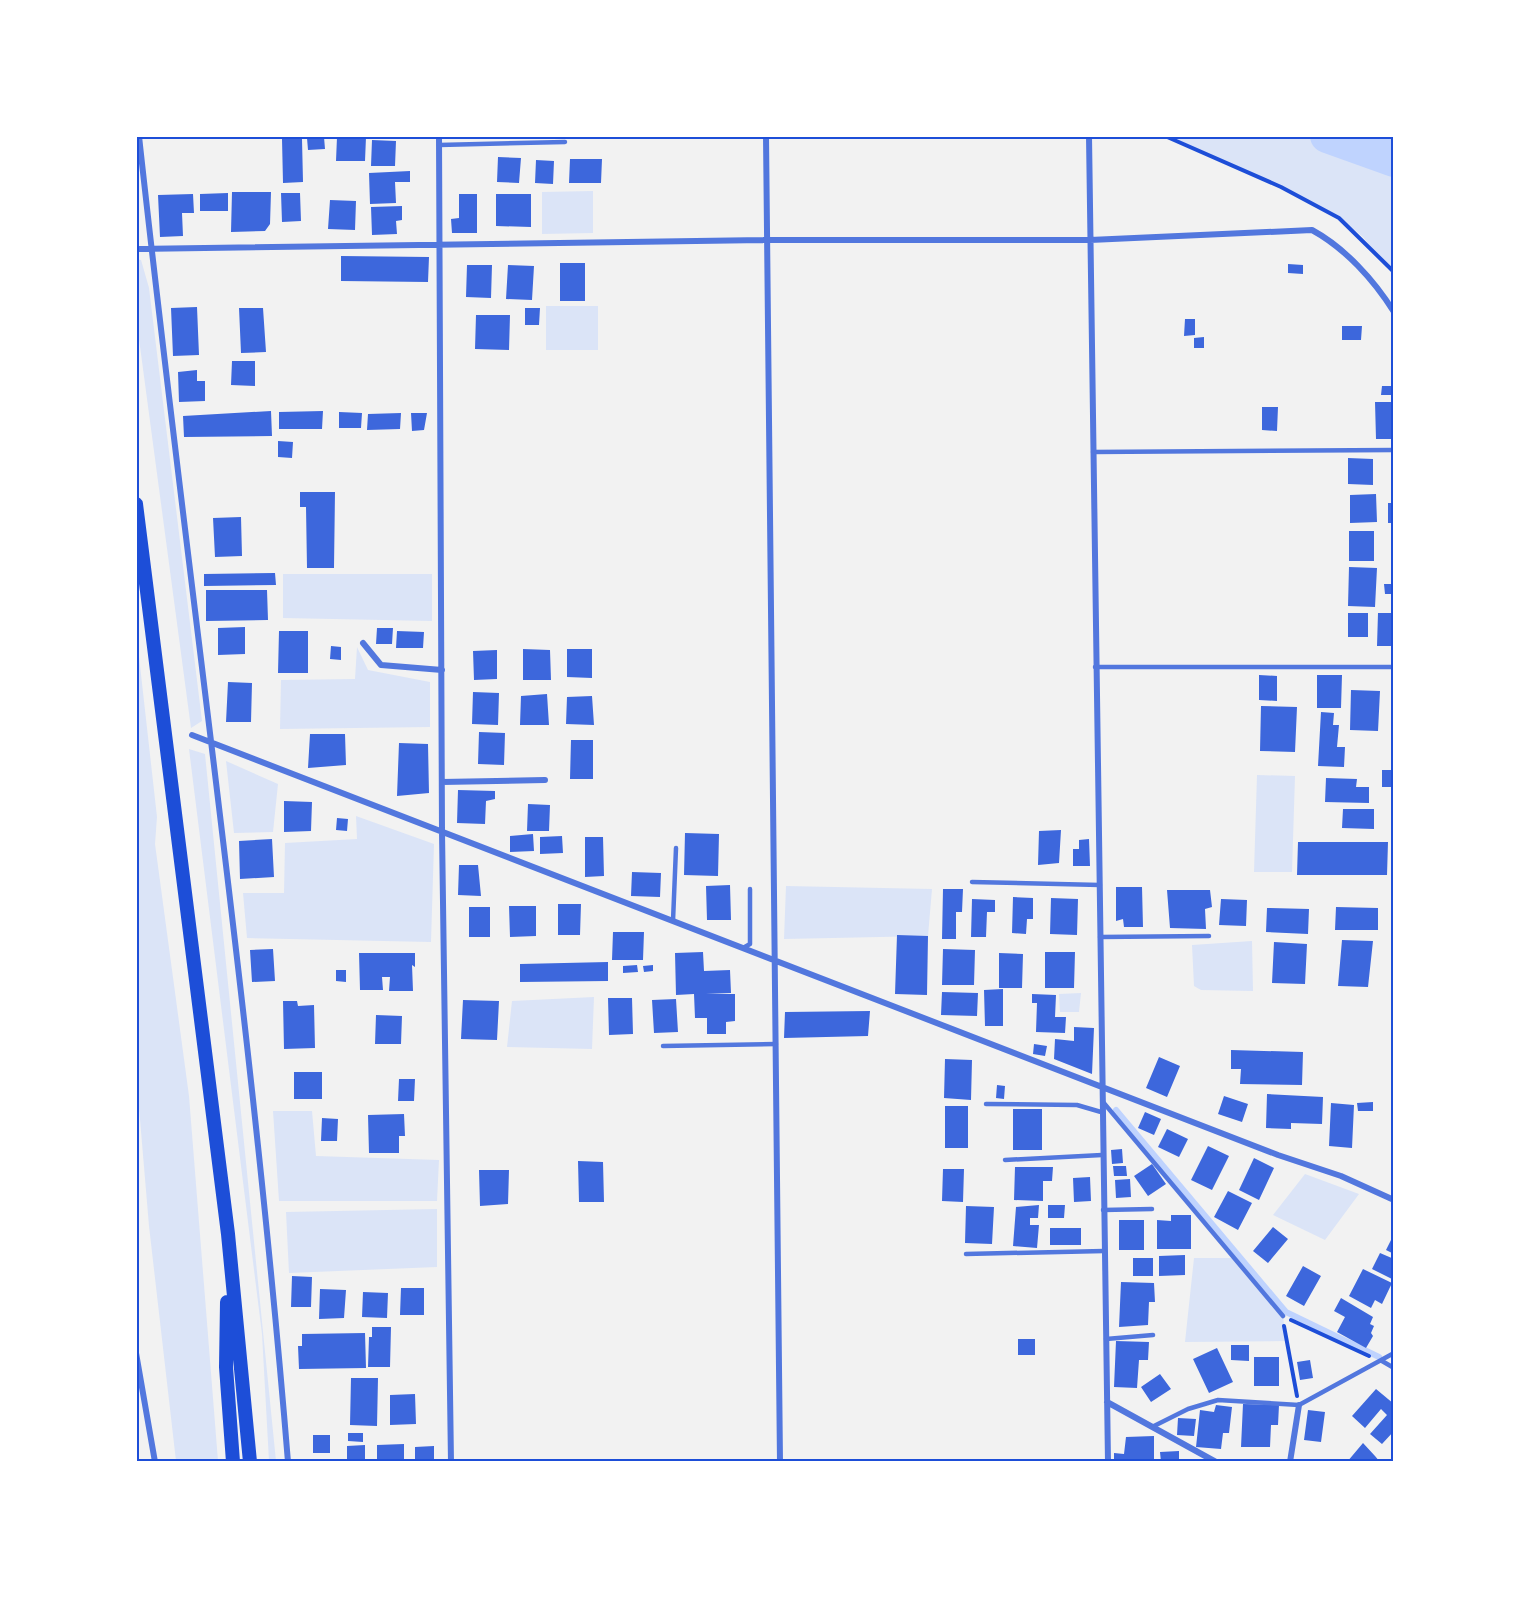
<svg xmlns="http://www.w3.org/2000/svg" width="1530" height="1598" font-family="'IBM Plex Sans',sans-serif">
<rect width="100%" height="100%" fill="#f2f2f2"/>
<!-- green -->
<path fill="#dbe4f7" d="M1172 137H1350L1393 167V275L1363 237 1335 214Z
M593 191V233L542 234V192Z
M136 259 141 260 149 288 202 721 191 728 137 324Z
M546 306H598V350H546Z
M283 574H432V621L283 618Z
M136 630 157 817 155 844 189 1096 218 1461H176L149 1226 137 1084Z
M357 647 368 670 430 682V727L280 729 281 680 355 679Z
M189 749 205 754 276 1461H269L262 1334Z
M226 761 278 784 273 832 234 833Z
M1257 775 1295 776 1292 872H1254Z
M356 816 434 844 431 942 247 938 243 893H284L285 843 357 839Z
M786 886 932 889 928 936 784 939Z
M1252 941 1253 991 1201 990 1194 986 1192 945Z
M1081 993 1079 1012H1060L1059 994Z
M594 997 592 1049 507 1047 512 1001Z
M273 1111H312L316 1156 439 1160 437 1201H279Z
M1305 1174 1359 1194 1325 1240 1273 1215Z
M437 1209V1267L289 1273 286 1212Z
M1194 1258H1234L1283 1316 1286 1341 1185 1342Z"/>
<!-- water -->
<path fill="#bfd3fe" d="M1352 137H1393V167Z"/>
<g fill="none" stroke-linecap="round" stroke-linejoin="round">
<!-- stream -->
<path stroke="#bfd3fe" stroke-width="6" d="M1116 1110 1286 1312 1379 1357"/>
<!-- river -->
<path stroke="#bfd3fe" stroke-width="34" d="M1327 136 1394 160"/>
</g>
<!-- building -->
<path fill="#3d67dc" d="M324 137 325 149 308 150 307 138Z
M337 137H366L365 161H336Z
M282 139H302L303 182 283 183Z
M372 140 396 141 395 166H371Z
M498 157 521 158 519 183 497 182Z
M570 159H602L601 183H569Z
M536 160 554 161 553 184 535 183Z
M410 171V182H395L396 203 370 204 369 173Z
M232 192H271L270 224 265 231 231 232Z
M228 193V211H200V194Z
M281 193H300L301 221 282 222Z
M193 194 194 213H182L183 236 160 237 158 195Z
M459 194H477V233H452L451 219 459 218Z
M496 194H531V227L496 226Z
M330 200 356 201 355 230 328 229Z
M402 206V220L396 221 397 234 372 235 371 207Z
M341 256 429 257 428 282 341 281Z
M560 263H585V301H560Z
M1288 264 1303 265V274L1288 273Z
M467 265H492L491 298 466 297Z
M508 265 534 266 532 300 506 299Z
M197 307 199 355 173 356 171 308Z
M239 308H263L266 352 241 353Z
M525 308H540L539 325H525Z
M476 315H510L509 350 475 349Z
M1185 319H1195V335L1184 336Z
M1342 326H1362L1361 340H1342Z
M1204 337V348H1194V338Z
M232 361H255V386L231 385Z
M197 370V381H205V401L179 402 178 372Z
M1382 386H1394V395H1381Z
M1375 402H1394V439H1376Z
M1262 407H1278L1277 431 1262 430Z
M271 411 272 436 184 437 183 416Z
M323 411 322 429H279V412Z
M339 412 362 413 361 428H339Z
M401 413 400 429 367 430 368 414Z
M411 413H427L424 430 412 431Z
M278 441 293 442 292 458 278 457Z
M1348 458 1373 459V485L1348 484Z
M300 492H335L334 568H307L306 507H300Z
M1376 494 1377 522 1350 523V495Z
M1388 503H1394V523H1388Z
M241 517 242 556 215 557 213 518Z
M1349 531H1374V561H1349Z
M1349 567 1377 568 1375 607 1348 606Z
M275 573 276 585 204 586V574Z
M1384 584H1394V594H1385Z
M206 590H267L268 620 206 621Z
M1348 613H1368V637H1348Z
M1378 613H1394V646H1377Z
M245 627V654L218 655V628Z
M377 628H393L392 644H376Z
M279 631H308V673H278Z
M397 631 424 632 423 648H396Z
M331 646 341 647V660L330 659Z
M523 649 550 650 551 680H523Z
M567 649H592V678L567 677Z
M497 650V679L474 680 473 651Z
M1259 675 1277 676V701L1259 700Z
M1317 675H1342L1341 708H1317Z
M228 682 252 683 251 722H226Z
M1351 690 1380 691 1378 731 1350 730Z
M473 692 499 693 498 725 472 724Z
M547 694 549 725H520L521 696Z
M592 696 594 725 566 724 567 697Z
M1261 706 1297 707 1295 752 1260 751Z
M1321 712 1334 713 1333 725H1339L1337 747H1345L1344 767 1318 766Z
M479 732 505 733 504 765 478 764Z
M310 734H345L346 765 308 768Z
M571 740H593V779H570Z
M399 743 428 744 429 793 397 796Z
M1382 770H1394V787H1382Z
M1326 778 1357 779 1356 787H1369V803L1325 802Z
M458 790 495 791V799L486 801 485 824 457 823Z
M284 801 312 802 311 831 284 832Z
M528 804 550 805 549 831H527Z
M1343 809H1374V829L1342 828Z
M337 818 348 819 347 831 336 830Z
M1061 830 1059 863 1038 865 1039 831Z
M685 833 719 834 718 876 684 875Z
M533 834 534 851 510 852V836Z
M562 836 563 853 540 854V837Z
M585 837H603L604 876 585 877Z
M272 839 274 877 240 879 239 841Z
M1089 839 1090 866H1073V849H1079V840Z
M1298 842H1388L1387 875H1297Z
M459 865H478L481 896 458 895Z
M632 872 661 873 660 897 631 896Z
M730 885 731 920H707L706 886Z
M1116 887H1142L1143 927H1124L1123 919 1116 921Z
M943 889H963L962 912H956V939H942Z
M1167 890H1210L1212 907 1205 909 1206 929 1170 928Z
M1013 897 1033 898V919H1027L1026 934 1012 933Z
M1051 898 1078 899 1077 935 1050 934Z
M972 899 995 900V912H987L986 937H971Z
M1221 899 1247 900 1246 926 1219 925Z
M558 904H581L580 935H558Z
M509 906H536V936L510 937Z
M469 907H490V937H469Z
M1336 907 1378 908V930H1335Z
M1267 908 1309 909 1308 934 1266 932Z
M613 932H644L643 960H612Z
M897 935 928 936 927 995 895 994Z
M1342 940 1373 941 1368 987 1338 986Z
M1274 942 1307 944 1305 984 1272 983Z
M273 949 275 981 252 982 250 950Z
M943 949 975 950 974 985H942Z
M703 952 704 971 730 970 731 993 706 994H735V1021L726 1022V1034H707V1018H695L694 994 676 995 675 953Z
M1045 952H1075L1074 988H1045Z
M359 953H415V967L412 965 413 991H389L390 977H382L383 990H360Z
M999 953 1023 954 1022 988H999Z
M608 962V981L520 982V964Z
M637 965 638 972 623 973V966Z
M653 965V971L644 972 643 966Z
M336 970H346V982L336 981Z
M1003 989V1026H985L984 990Z
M942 992 978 993 977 1016 941 1015Z
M1032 994 1056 995 1055 1017H1066L1065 1033 1036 1032 1037 1003H1032Z
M608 998H632L633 1034 609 1035Z
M676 999 678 1032 654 1033 652 1000Z
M463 1000 499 1001 497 1040 461 1039Z
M283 1001H297L298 1006 314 1005 315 1048 284 1049Z
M870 1011 868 1036 784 1038 785 1012Z
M376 1015 402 1016 401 1044H375Z
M1074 1027 1094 1028 1092 1074 1054 1059 1055 1039 1074 1041Z
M1034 1044 1047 1046 1045 1056 1033 1054Z
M1231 1050 1303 1052 1302 1085 1240 1084 1241 1069H1231Z
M1159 1057 1180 1066 1167 1097 1146 1088Z
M945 1059 972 1060 971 1100 944 1098Z
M294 1072H322V1099H294Z
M399 1079H415L414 1101H398Z
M997 1085 1005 1086 1004 1099 996 1098Z
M1267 1094 1323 1097 1322 1124 1291 1123V1129L1266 1128Z
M1224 1096 1248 1104 1242 1122 1218 1114Z
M1373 1102V1111H1358L1357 1103Z
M1331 1103 1354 1105 1352 1148 1329 1146Z
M945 1106H968V1148H945Z
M1013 1109H1042V1150H1013Z
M1145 1112 1161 1119 1154 1135 1138 1128Z
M404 1114 405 1136H399V1153H369L368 1115Z
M322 1118 338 1119 337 1141H321Z
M1167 1129 1188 1139 1179 1157 1158 1147Z
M1208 1146 1229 1156 1212 1190 1191 1180Z
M1122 1149 1123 1163 1112 1164 1111 1150Z
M1254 1158 1274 1168 1259 1200 1239 1190Z
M578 1161 603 1162 604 1202H579Z
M1152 1164 1166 1184 1148 1196 1134 1176Z
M1113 1166H1126L1127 1176H1114Z
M1015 1167H1053L1052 1181H1043V1201L1014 1200Z
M943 1169H964L963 1202 942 1201Z
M479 1170H509L508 1204 480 1206Z
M1090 1177 1091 1201 1074 1202 1073 1178Z
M1130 1179 1131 1197 1116 1198 1115 1180Z
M1228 1191 1252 1203 1238 1230 1214 1217Z
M1039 1205 1038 1218H1030V1225H1039L1037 1248 1013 1246 1016 1207Z
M1048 1205H1065L1064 1218H1048Z
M966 1206 994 1207 992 1244 965 1243Z
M1171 1215H1191V1249H1157V1220L1171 1221Z
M1119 1220H1144V1250H1119Z
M1273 1227 1288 1239 1268 1263 1253 1251Z
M1050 1228H1081V1245H1050Z
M1394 1234V1254L1386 1250Z
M1380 1253 1394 1259V1280L1372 1269Z
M1185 1255V1275L1159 1276V1256Z
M1133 1258H1153V1276H1133Z
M1303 1266 1321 1276 1304 1306 1286 1296Z
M1363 1269 1392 1283 1382 1304 1375 1300 1371 1308 1349 1296Z
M292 1276 312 1277 311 1307H291Z
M1121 1282 1154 1283 1155 1302H1149L1148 1325 1119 1327Z
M401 1288H424V1315H400Z
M320 1289 346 1290 344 1318 319 1319Z
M363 1292 388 1293 387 1318 362 1317Z
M1341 1298 1373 1317 1370 1324 1374 1326 1371 1333 1373 1336 1366 1348 1337 1332 1345 1317 1334 1311Z
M372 1327H391L390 1367H368L369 1337H372Z
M365 1333 366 1368 299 1369 298 1346H302V1334Z
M1018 1339H1035V1355H1018Z
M1116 1341 1149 1342 1148 1360H1139L1137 1388 1114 1387Z
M1231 1345H1249V1361L1231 1360Z
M1217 1348 1233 1382 1209 1393 1193 1359Z
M1254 1357H1279V1386H1254Z
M1310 1360 1313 1378 1300 1380 1297 1362Z
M1160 1374 1171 1389 1151 1402 1141 1387Z
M351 1378H378L377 1426 350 1425Z
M1376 1389 1394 1404V1431L1382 1444 1370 1434 1387 1415 1381 1409 1365 1428 1352 1416Z
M415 1394 416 1424 390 1425V1395Z
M1243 1404 1279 1405 1278 1425H1271L1270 1447H1241Z
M1216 1405 1232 1407 1229 1433H1223L1221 1449 1196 1447 1200 1410 1214 1412Z
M1308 1410 1325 1412 1321 1442 1304 1440Z
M1178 1418 1196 1419 1194 1436 1177 1435Z
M348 1433H363V1442L348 1441Z
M313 1435H330V1453H313Z
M1154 1436V1462H1114V1453L1124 1454 1126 1437Z
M1363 1443 1375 1456 1380 1462H1347Z
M404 1444V1462H377V1445Z
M365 1445V1462H347V1446Z
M434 1446V1462H415V1447Z
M1179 1451V1462H1161L1160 1452Z"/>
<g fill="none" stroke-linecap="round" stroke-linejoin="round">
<!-- path -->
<path stroke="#1d4ed8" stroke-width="4" d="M1165 136 1281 187 1339 218 1394 272
M1291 1320 1369 1356
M1284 1326 1297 1396"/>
<!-- service -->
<path stroke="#5277de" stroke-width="4.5" d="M439 145 565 142
M1093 452 1394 450
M1095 667H1394
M972 882 1100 885
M673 921 676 848
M1100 937 1209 936
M743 948 750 944V889
M663 1046 776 1044
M1103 1102 1283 1316
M986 1104 1077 1105 1101 1112
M1005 1160 1102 1155
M1103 1210 1152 1209
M966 1254 1104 1251
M1106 1339 1153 1335
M1382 1361 1394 1368
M1154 1426 1188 1409 1218 1400 1299 1405 1394 1353"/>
<!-- minor -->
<path stroke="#5277de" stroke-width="6" d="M139 136C187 578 252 1018 288 1462
M439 136 442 832 451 1462
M766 136 780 1462
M1089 136 1108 1462
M136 249 767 240H1090L1312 230C1345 248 1374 280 1394 312
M363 643 381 665 442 670
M192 735 1278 1155 1341 1176 1394 1200
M442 782 545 780
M136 1353 155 1462
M1107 1402 1216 1462
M1290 1462 1299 1405"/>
<!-- trunk -->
<path stroke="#1d4ed8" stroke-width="14" d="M136 504 228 1234 250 1462
M227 1302 226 1367 233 1462"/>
</g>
<!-- border -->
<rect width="1530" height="1598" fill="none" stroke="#ffffff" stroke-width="276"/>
<rect x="138" y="138" width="1254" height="1322" fill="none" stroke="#1d4ed8" stroke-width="2"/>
</svg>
